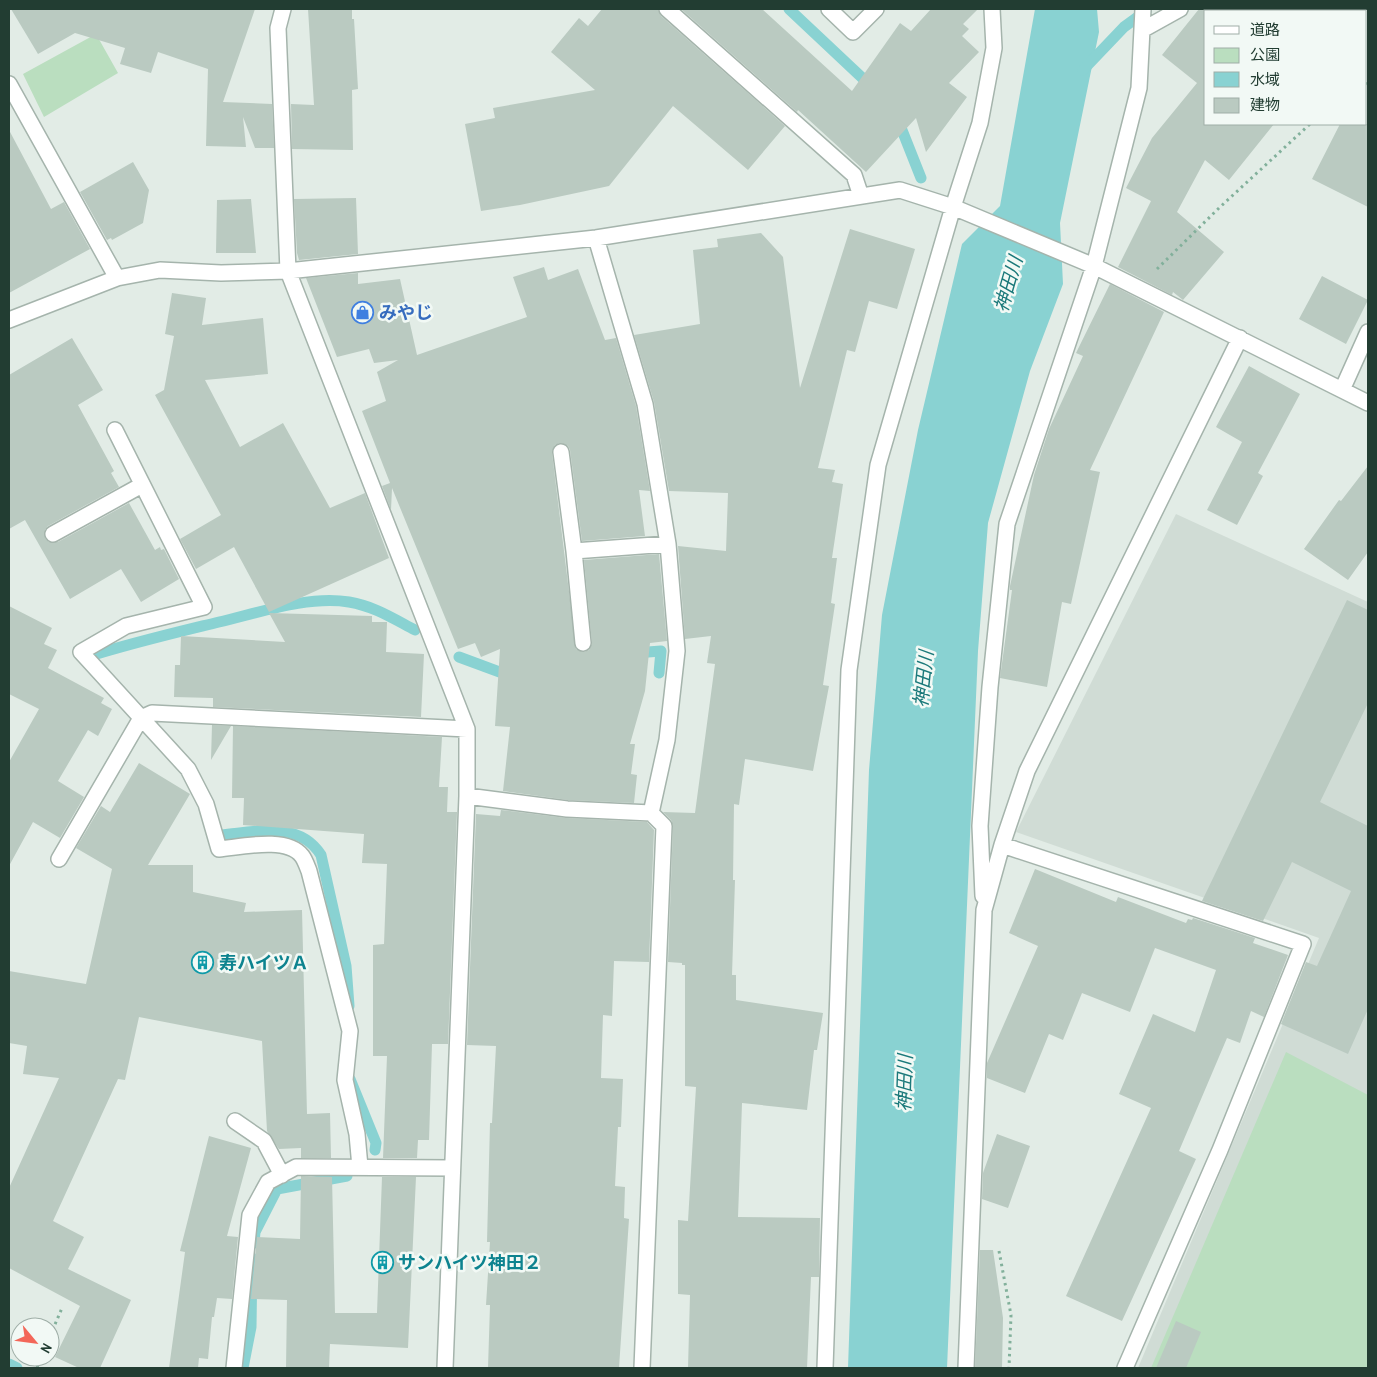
<svg xmlns="http://www.w3.org/2000/svg" width="1377" height="1377" font-family="'Archivo Narrow','Noto Sans JP',sans-serif">
<rect width="100%" height="100%" fill="#e2ece6"/>
<!-- built -->
<path fill="#d0dcd5" d="M1176 514 1368 602V1368H1138L1319 938 1016 832Z"/>
<!-- green -->
<path fill="#badebf" d="M96 34 118 73 44 117 23 74Z
M1286 1052 1368 1095V1368H1151Z"/>
<!-- water -->
<path fill="#89d2d2" d="M1035 9H1097L1099 32 1060 223 1063 284 1030 371 988 523 978 651 947 1368H848L869 770 882 615 918 430 962 244 1000 206Z"/>
<g fill="none" stroke-linecap="round" stroke-linejoin="round">
<!-- stream -->
<path stroke="#89d2d2" stroke-width="11" d="M789 9 873 88
M1083 70 1124 27 1146 11
M898 120 921 178
M635 653 661 651 659 673
M87 657C131 643 174 633 219 622 258 613 309 595 349 602 374 606 394 619 415 630
M459 657 513 677
M221 835C256 832 299 820 321 855L346 966 349 1006
M350 1079 376 1143 375 1150
M254 1243 255 1232 277 1189 347 1176
M9 1364 17 1368
M243 1368 251 1327 252 1258"/>
</g>
<!-- building -->
<path fill="#bacac1" d="M11 9H255L223 102 272 104 274 148H255L243 117 246 147 206 146 208 69 158 52 151 73 120 64 125 48 75 33 38 54Z
M308 9H352V19H354L358 89 352 90 353 150 292 149 291 104 314 105Z
M602 9H658L661 16 785 126 748 170 673 106 609 186 520 205 481 211 465 124 495 118 493 108 595 90 551 52 579 18 588 26Z
M681 9H762L852 91 900 23 911 31 931 9H978L963 24 969 29 962 36 979 52 949 83 967 97 926 152 916 118 866 172 798 110 797 112Z
M1199 9H1206V124H1274L1229 180 1205 160 1177 212 1224 252 1183 300 1173 292 1172 295 1118 267 1151 201 1126 188 1152 138 1197 83 1162 55Z
M1340 124H1368V207L1312 179Z
M9 130 51 209 64 202 90 249 9 293Z
M133 162 149 190 143 223 112 240 111 238 107 240 80 192Z
M356 198 358 254 299 260 297 253 294 199Z
M251 199 256 253H216L217 200Z
M850 229 915 249 897 309 869 301 855 352 847 350 818 468 835 470 832 482 843 484 832 558H837L831 603 835 604 823 685 829 686 813 771 745 759 739 805 734 804 733 880H735L732 975H736V1000L823 1013 817 1050H814L807 1110 742 1103 740 1162 738 1217 820 1218 819 1277H811L807 1368H688L690 1295 678 1294V1220L688 1221 696 1087 685 1086V965H682V963L668 962 673 826 671 820 663 812 695 813 715 664 707 663 711 636 685 639 678 546 726 551 728 493 669 491 654 402 634 335 700 324 693 250 718 247 717 239 761 233 783 257 800 388Z
M544 267 548 280 578 269 605 340 616 338 636 406 650 491 639 490 645 536 582 541 570 450 568 446 560 443 555 445 552 453 576 649 584 652 589 650 592 643 584 560 659 554 667 641 650 643 645 691 630 744H635L631 774 637 775 634 803 568 800 503 791 510 727 495 726 500 649 481 657 475 643 458 649 392 488 391 510 382 486 390 483 362 411 386 401 377 372 398 360 374 363 369 349 337 357 306 278 358 273V284L400 279 417 355 527 317 513 277Z
M1322 276 1368 300 1346 344 1299 319Z
M1110 284 1164 312 1090 470 1100 472 1071 604 1062 602 1047 687 1000 678 1012 590H1010V586L1034 475 1049 429 1083 356 1076 353Z
M172 293 206 298 202 325 263 318 268 374 205 380 240 447 283 423 330 508 365 493 389 558 269 612 234 547 196 569 180 539 221 515 155 395 164 390 174 336 165 334Z
M72 338 103 390 78 405 114 471 111 473 119 487 48 526 45 530V538L49 542H58L129 503 155 550 160 547 161 550 164 549 179 579 141 602 121 569 70 599 25 520 9 529V375Z
M1249 366 1300 394 1258 473 1263 476 1237 525 1207 510 1242 442 1216 427Z
M1368 466V552L1348 580 1304 549 1339 500 1341 501Z
M1347 600 1368 610V703L1320 802 1368 826V1009L1348 1054 1281 1024 1306 962 1317 966 1351 891 1292 862 1263 921 1202 901Z
M9 606 52 628 44 644 57 650 48 668 104 698 101 703 112 709 98 736 88 730 58 781 84 797 60 838 33 822 9 866V762L39 709 9 694Z
M269 613 372 616V622H387L386 652 424 654 421 717 213 707V698L174 697 175 665H180L181 636 285 642Z
M212 725 231 726 211 760Z
M233 726 442 737 439 787H448L447 812H457L448 1044H432L429 1140H418L417 1158H383L387 1056H373V945L384 944 387 864 362 863 364 834 243 825 244 798H232Z
M139 763 190 794 148 865H193V892L246 903 244 912 302 910 307 1114 330 1113 331 1158H301V1148L279 1149 267 1131 262 1041 139 1017 125 1080 118 1079 53 1221 84 1237 68 1269 131 1300 100 1368H79L55 1357 80 1306 9 1268V1188L59 1078 23 1074 27 1046 9 1043V971L86 984 112 869 76 848 101 806 110 812Z
M501 810 566 818 647 822 654 830 649 962 614 961 612 1016 603 1015 601 1078 623 1079 621 1127H618L615 1186 625 1187 624 1218 629 1219 619 1368H488L490 1305H486L490 1242H487L490 1123H492L496 1046 467 1045 476 814 500 816Z
M1035 869 1116 902 1118 897 1186 923 1188 919 1192 920 1193 918 1255 938 1253 943 1288 955 1264 1017 1251 1011 1240 1043 1227 1038 1179 1151 1196 1159 1122 1321 1066 1296 1151 1108 1119 1094 1153 1014 1195 1032 1216 970 1155 948 1130 1012 1082 993 1063 1040 1049 1034 1025 1093 987 1078V1063L1038 946 1009 933Z
M997 1134 1030 1146 1008 1208 982 1199 983 1173Z
M209 1136 251 1148 227 1236 238 1237 232 1299 217 1298 214 1317H212L208 1359 199 1358 198 1368H169L185 1252 180 1251Z
M301 1176 332 1177 335 1313H377L382 1177H416L408 1348 330 1344 329 1368H286L287 1300 251 1299 257 1237 300 1239Z
M980 1250H993L1003 1318 1002 1368H975Z
M1176 1321 1201 1332 1186 1368H1156Z"/>
<g fill="none" stroke-linecap="round" stroke-linejoin="round">
<defs>
<path id="minor" d="M283 9 278 28 288 271 467 729V796L445 1368
M667 9 854 175 861 196
M829 9 853 32 876 9
M1144 29 1180 9
M9 84 117 278
M596 238 645 404 668 544 677 651 667 740 651 813
M9 320 117 278 160 270 221 273 288 271 596 238 900 190 953 207 1094 266 1368 403
M1342 390 1368 332
M115 430 204 607 126 626 81 652 188 769 206 804 219 849C241 847 287 836 302 856 305 860 307 866 309 871L350 1031 345 1080 357 1134 360 1167
M561 452 574 551
M53 534 142 485
M583 643 574 551 668 544
M467 796 567 809 651 813 664 826 642 1368
M1002 845 1303 944 1220 1150 1125 1368
M59 859 141 718 152 713 467 729
M983 896 980 826 990 687 1007 524 1094 266 1139 88 1143 9
M235 1121 264 1141 282 1175
M234 1368 250 1215 268 1182 296 1167 452 1168
M825 1368 849 670 878 465 953 207 980 123 994 48 992 9
M966 1368 984 910 1002 845 1027 771 1240 338"/>
</defs>
<!-- minor casing -->
<use href="#minor" stroke="#a5b4ac" stroke-width="18"/>
<!-- path -->
<path stroke="#82b09b" stroke-width="3" stroke-dasharray="2.5 4" stroke-linecap="butt" d="M1366 84 1368 83
M1157 269 1219 208 1310 124
M999 1251 1011 1315 1009 1368
M50 1336 62 1308
M37 1368 41 1357"/>
<!-- minor -->
<use href="#minor" stroke="#fff" stroke-width="15"/>
</g>
<!-- icons -->
<defs>
<symbol id="shop-ring" viewBox="-11 -11 22 22"><circle r="9.5" fill="#f2f9f5" stroke="#3f7fe0" stroke-width="1.5"/><path d="M-5-2.5h2.3a2.7 3.5 0 0 1 5.4 0H5L5.5 6h-11ZM-1.5-2.5h3a1.5 2.3 0 0 0-3 0Z" fill="#3f7fe0"/></symbol>
<symbol id="building-ring" viewBox="-11 -11 22 22"><circle r="9.5" fill="#f2f9f5" stroke="#0f9aa8" stroke-width="1.5"/><path d="M-4-6H4V6H1V3H-1V6H-4ZM-2.5-4.3h1.7v1.8h-1.7ZM.8-4.3h1.7v1.8H.8ZM-2.5-1h1.7V.8h-1.7ZM.8-1h1.7V.8H.8Z" fill="#0f9aa8"/></symbol>
</defs>
<g fill-rule="evenodd">
<use href="#shop-ring" x="350" y="300" width="25" height="25"/>
<use href="#building-ring" x="190" y="950" width="25" height="25"/>
<use href="#building-ring" x="370" y="1250" width="25" height="25"/>
</g>
<g text-anchor="middle" dominant-baseline="central" stroke-width="5" stroke-linejoin="round" paint-order="stroke">
<!-- shop labels -->
<g font-size="18" font-weight="bold" fill="#366cbe" stroke="#f2f9f5" text-anchor="start">
<text x="379" y="312">みやじ</text>
</g>
<!-- culture labels -->
<g font-size="18" font-weight="bold" fill="#0d838f" stroke="#f2f9f5" text-anchor="start">
<text x="219" y="962">寿ハイツＡ</text>
<text x="398" y="1262">サンハイツ神田２</text>
</g>
<!-- water labels -->
<g font-size="19" font-style="italic" fill="#1b797a" stroke="#f2f9f5">
<text transform="translate(1008 284) rotate(-74)">神田川</text>
<text transform="translate(923 679) rotate(-84)">神田川</text>
<text transform="translate(904 1083) rotate(-88)">神田川</text>
</g>
</g>
<!-- border -->
<rect width="1377" height="1377" fill="none" stroke="#223d32" stroke-width="20"/>
<!-- legend -->
<rect x="1204" y="10" width="162" height="115" fill="#f2f9f5" stroke="#9faea7"/>
<rect x="1214" y="26" width="25" height="8" fill="#ffffff" stroke="#9faea7"/>
<text x="1250" y="35" font-size="15" fill="#223d32">道路</text>
<rect x="1214" y="48" width="25" height="15" fill="#badebf" stroke="#9faea7"/>
<text x="1250" y="60" font-size="15" fill="#223d32">公園</text>
<rect x="1214" y="72" width="25" height="15" fill="#89d2d2" stroke="#9faea7"/>
<text x="1250" y="85" font-size="15" fill="#223d32">水域</text>
<rect x="1214" y="98" width="25" height="15" fill="#bacac1" stroke="#9faea7"/>
<text x="1250" y="110" font-size="15" fill="#223d32">建物</text>
<!-- north arrow -->
<g transform="translate(35 1342) rotate(119)"><circle r="24" fill="#f2f9f5" stroke="#9faea7"/>
<path d="M0-4L9 19L0 12L-9 19Z" fill="#f36759"/>
<text y="-8" font-size="14" font-weight="bold" text-anchor="middle" fill="#223d32">N</text>
</g>
</svg>
